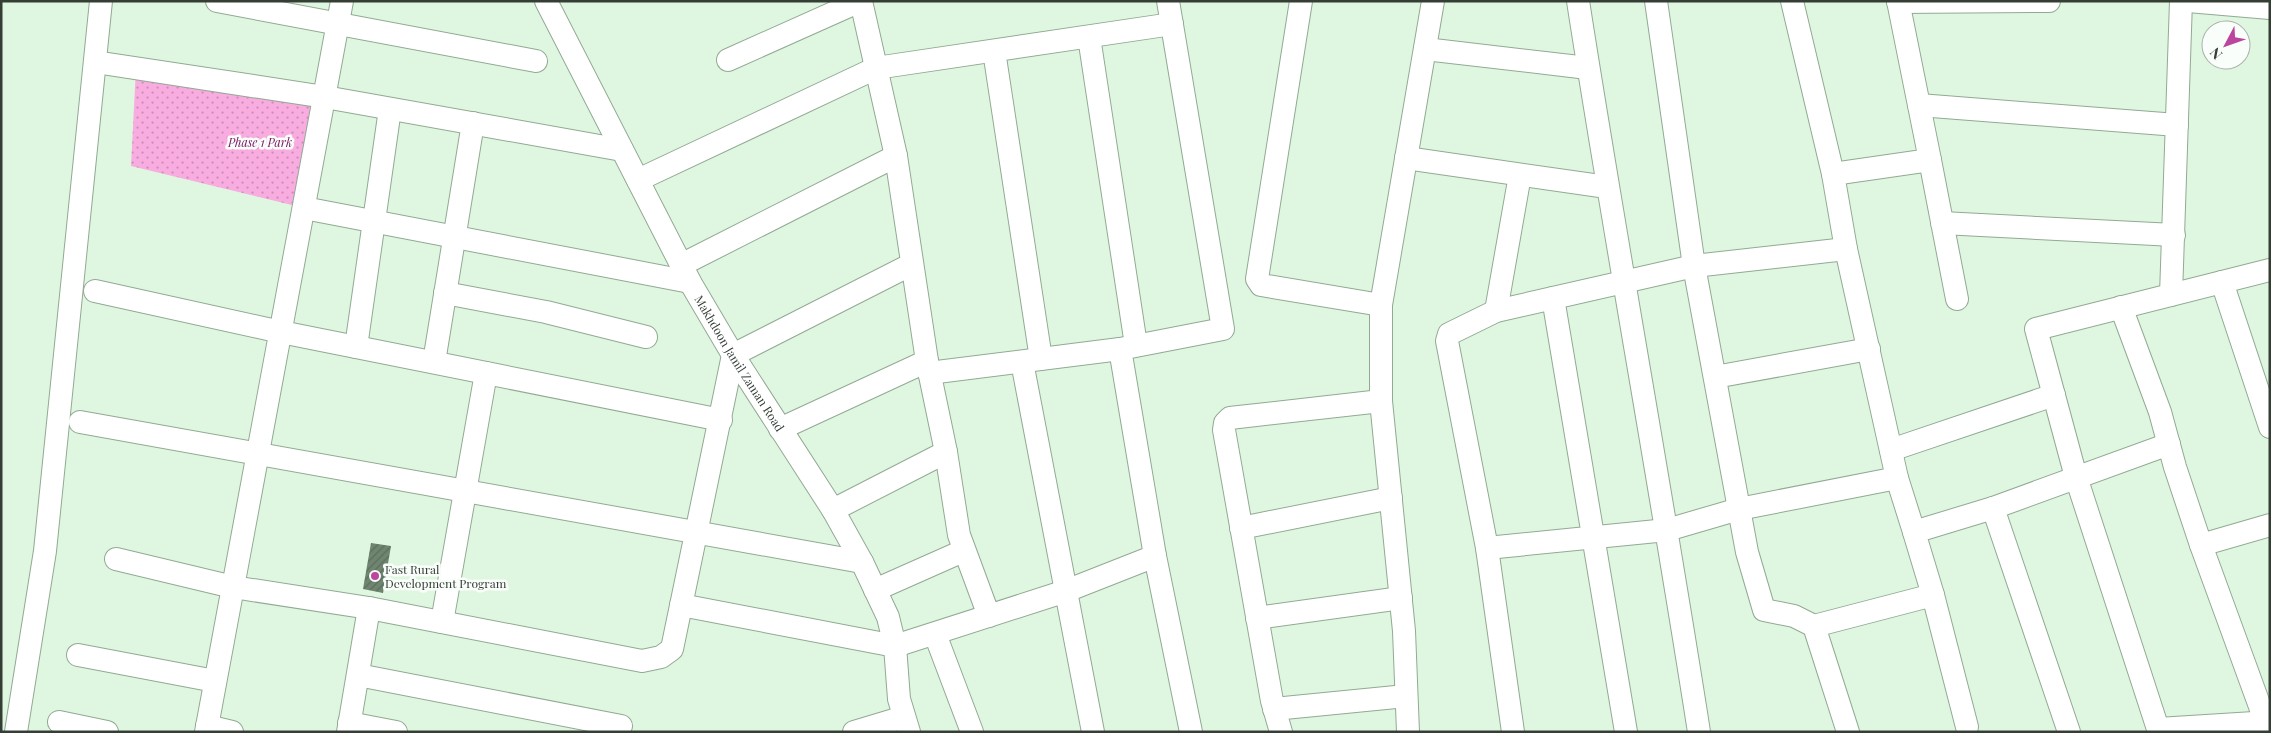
<svg xmlns="http://www.w3.org/2000/svg" width="2271" height="733" font-family="'Playfair Display',serif">
<defs>
<pattern id="park-dots" width="8" height="8" patternUnits="userSpaceOnUse" patternTransform="scale(1.25)"><rect width="8" height="8" fill="#f8acdf"/><path d="M2 2h.1M6 6h.1" fill="none" stroke="#ca8db6" stroke-width="1.8" stroke-linecap="round"/></pattern>
<pattern id="building-hatch" width="6" height="6" patternUnits="userSpaceOnUse" patternTransform="scale(1.25)"><rect width="6" height="6" fill="#6f8570"/><path d="M-1 1l2-2M0 6l6-6M5 7l2-2" fill="none" stroke="#5c6e5d"/></pattern>
</defs>
<rect width="100%" height="100%" fill="#dff7e0"/>
<!-- park -->
<path fill="url(#park-dots)" d="M136 68 325 97 304 208 131 166Z"/>
<!-- building -->
<path fill="url(#building-hatch)" d="M371 543 391 546 383 593 363 589Z"/>
<g fill="none" stroke-linecap="round" stroke-linejoin="round">
<defs>
<g id="street">
<path d="M217 1 536 61"/>
<path id="s1" d="M546 1 690 282 733 355 833 510 862 562 888 617 895 646 899 699 909 732"/>
<path d="M861 1 896 156 927 361 946 452 959 535 989 616"/>
<path d="M1301 1 1257 279 1261 285 1381 305 1433 1"/>
<path d="M1578 1C1616 245 1661 488 1699 732"/>
<path d="M2188 1 2270 8"/>
<path d="M1898 2 2049 1"/>
<path d="M1089 37 1136 345"/>
<path d="M1425 49 1588 68"/>
<path d="M994 51 1041 359"/>
<path d="M728 60 860 1"/>
<path d="M95 62 325 97 622 150"/>
<path d="M1919 105 2177 125"/>
<path d="M1406 158 1607 187"/>
<path d="M1930 160 1957 299"/>
<path d="M1833 174 1930 160 1898 1"/>
<path d="M638 180 876 68 1172 24"/>
<path d="M304 208 690 282"/>
<path d="M1942 223 2174 235"/>
<path d="M1846 249 1694 266 1747 552 1764 610 1794 616 1814 626 1933 595 1914 532 1993 508 2169 444"/>
<path d="M681 265 896 156"/>
<path d="M2270 270 2036 329 2076 477 2158 729 2270 722"/>
<path d="M2222 282 2270 427"/>
<path d="M95 291 281 332 721 420"/>
<path d="M445 293 546 312 646 337"/>
<path d="M2171 295 2181 1"/>
<path d="M1553 298 1626 732"/>
<path d="M1381 305V401L1404 631 1408 732"/>
<path d="M2121 307 2160 412 2175 467 2201 545 2270 525"/>
<path d="M1496 311 1520 175"/>
<path d="M356 347 390 109"/>
<path d="M1120 349 1155 556 1191 732"/>
<path d="M434 362 473 123"/>
<path d="M1022 362 1093 732"/>
<path d="M929 373 1120 349 1223 329 1168 1"/>
<path d="M1715 377 1869 349"/>
<path d="M80 422 862 562"/>
<path d="M780 429 927 361"/>
<path d="M1891 450 2054 395"/>
<path d="M1897 478 1914 532"/>
<path d="M1993 508 2069 732"/>
<path d="M833 510 946 452"/>
<path d="M1241 528 1391 498"/>
<path d="M2201 545 2266 723"/>
<path d="M1487 548 1667 530 1739 509 1897 478 1846 249 1833 174 1792 1"/>
<path d="M116 559 233 587 369 608 642 661 661 657 672 649 733 355 912 264"/>
<path d="M875 590 963 551"/>
<path d="M1933 595 1967 727"/>
<path d="M681 605 895 646 1066 591 1155 556"/>
<path d="M1257 618 1401 598"/>
<path d="M442 622 486 373"/>
<path d="M1814 626 1848 732"/>
<path d="M935 634 972 732"/>
<path d="M78 655 215 681"/>
<path d="M358 675 621 726"/>
<path d="M1274 709 1406 696"/>
<path d="M59 722 107 732"/>
<path d="M349 723 396 732"/>
<path d="M207 726 232 732"/>
<path d="M16 732 45 551 101 1"/>
<path d="M206 732 342 1"/>
<path d="M348 732 369 608"/>
<path d="M854 732 904 717"/>
<path d="M1281 732 1272 701 1224 430 1225 423 1230 418 1381 401"/>
<path d="M1513 732 1487 548 1447 341 1449 334 1496 311 1694 266 1656 1"/>
</g>
</defs>
<!-- street casing -->
<use href="#street" stroke="#92a993" stroke-width="24"/>
<!-- street -->
<use href="#street" stroke="#fff" stroke-width="22"/>
</g>
<!-- markers -->
<circle fill="#bc469d" stroke="#f9fefa" stroke-width="2" cx="375" cy="576" r="5"/>
<g text-anchor="middle" dominant-baseline="central" stroke-width="5" stroke-linejoin="round" paint-order="stroke">
<!-- park labels -->
<g font-size="12" font-style="italic" fill="#7b1664" stroke="#f9fefa">
<text x="260" y="142">Phase 1 Park</text>
</g>
<!-- street labels -->
<g font-size="12" fill="#343e35" stroke="#f9fefa">
<text stroke="none"><textPath href="#s1" startOffset="411">Makhdoon Jamil Zaman Road</textPath></text>
</g>
<!-- poi labels -->
<g font-size="12" fill="#343e35" stroke="#f9fefa" text-anchor="start">
<text x="385" y="569">Fast Rural<tspan x="385" dy="14">Development Program</tspan></text>
</g>
</g>
<!-- border -->
<rect width="2271" height="733" fill="none" stroke="#343e35" stroke-width="5"/>
<!-- north arrow -->
<g transform="translate(2226 45) rotate(229)"><circle r="24" fill="#f9fefa" stroke="#aab1ab"/>
<path d="M0-4L9 19L0 12L-9 19Z" fill="#bc469d"/>
<text y="-8" font-size="14" font-weight="bold" text-anchor="middle" fill="#343e35">N</text>
</g>
</svg>
